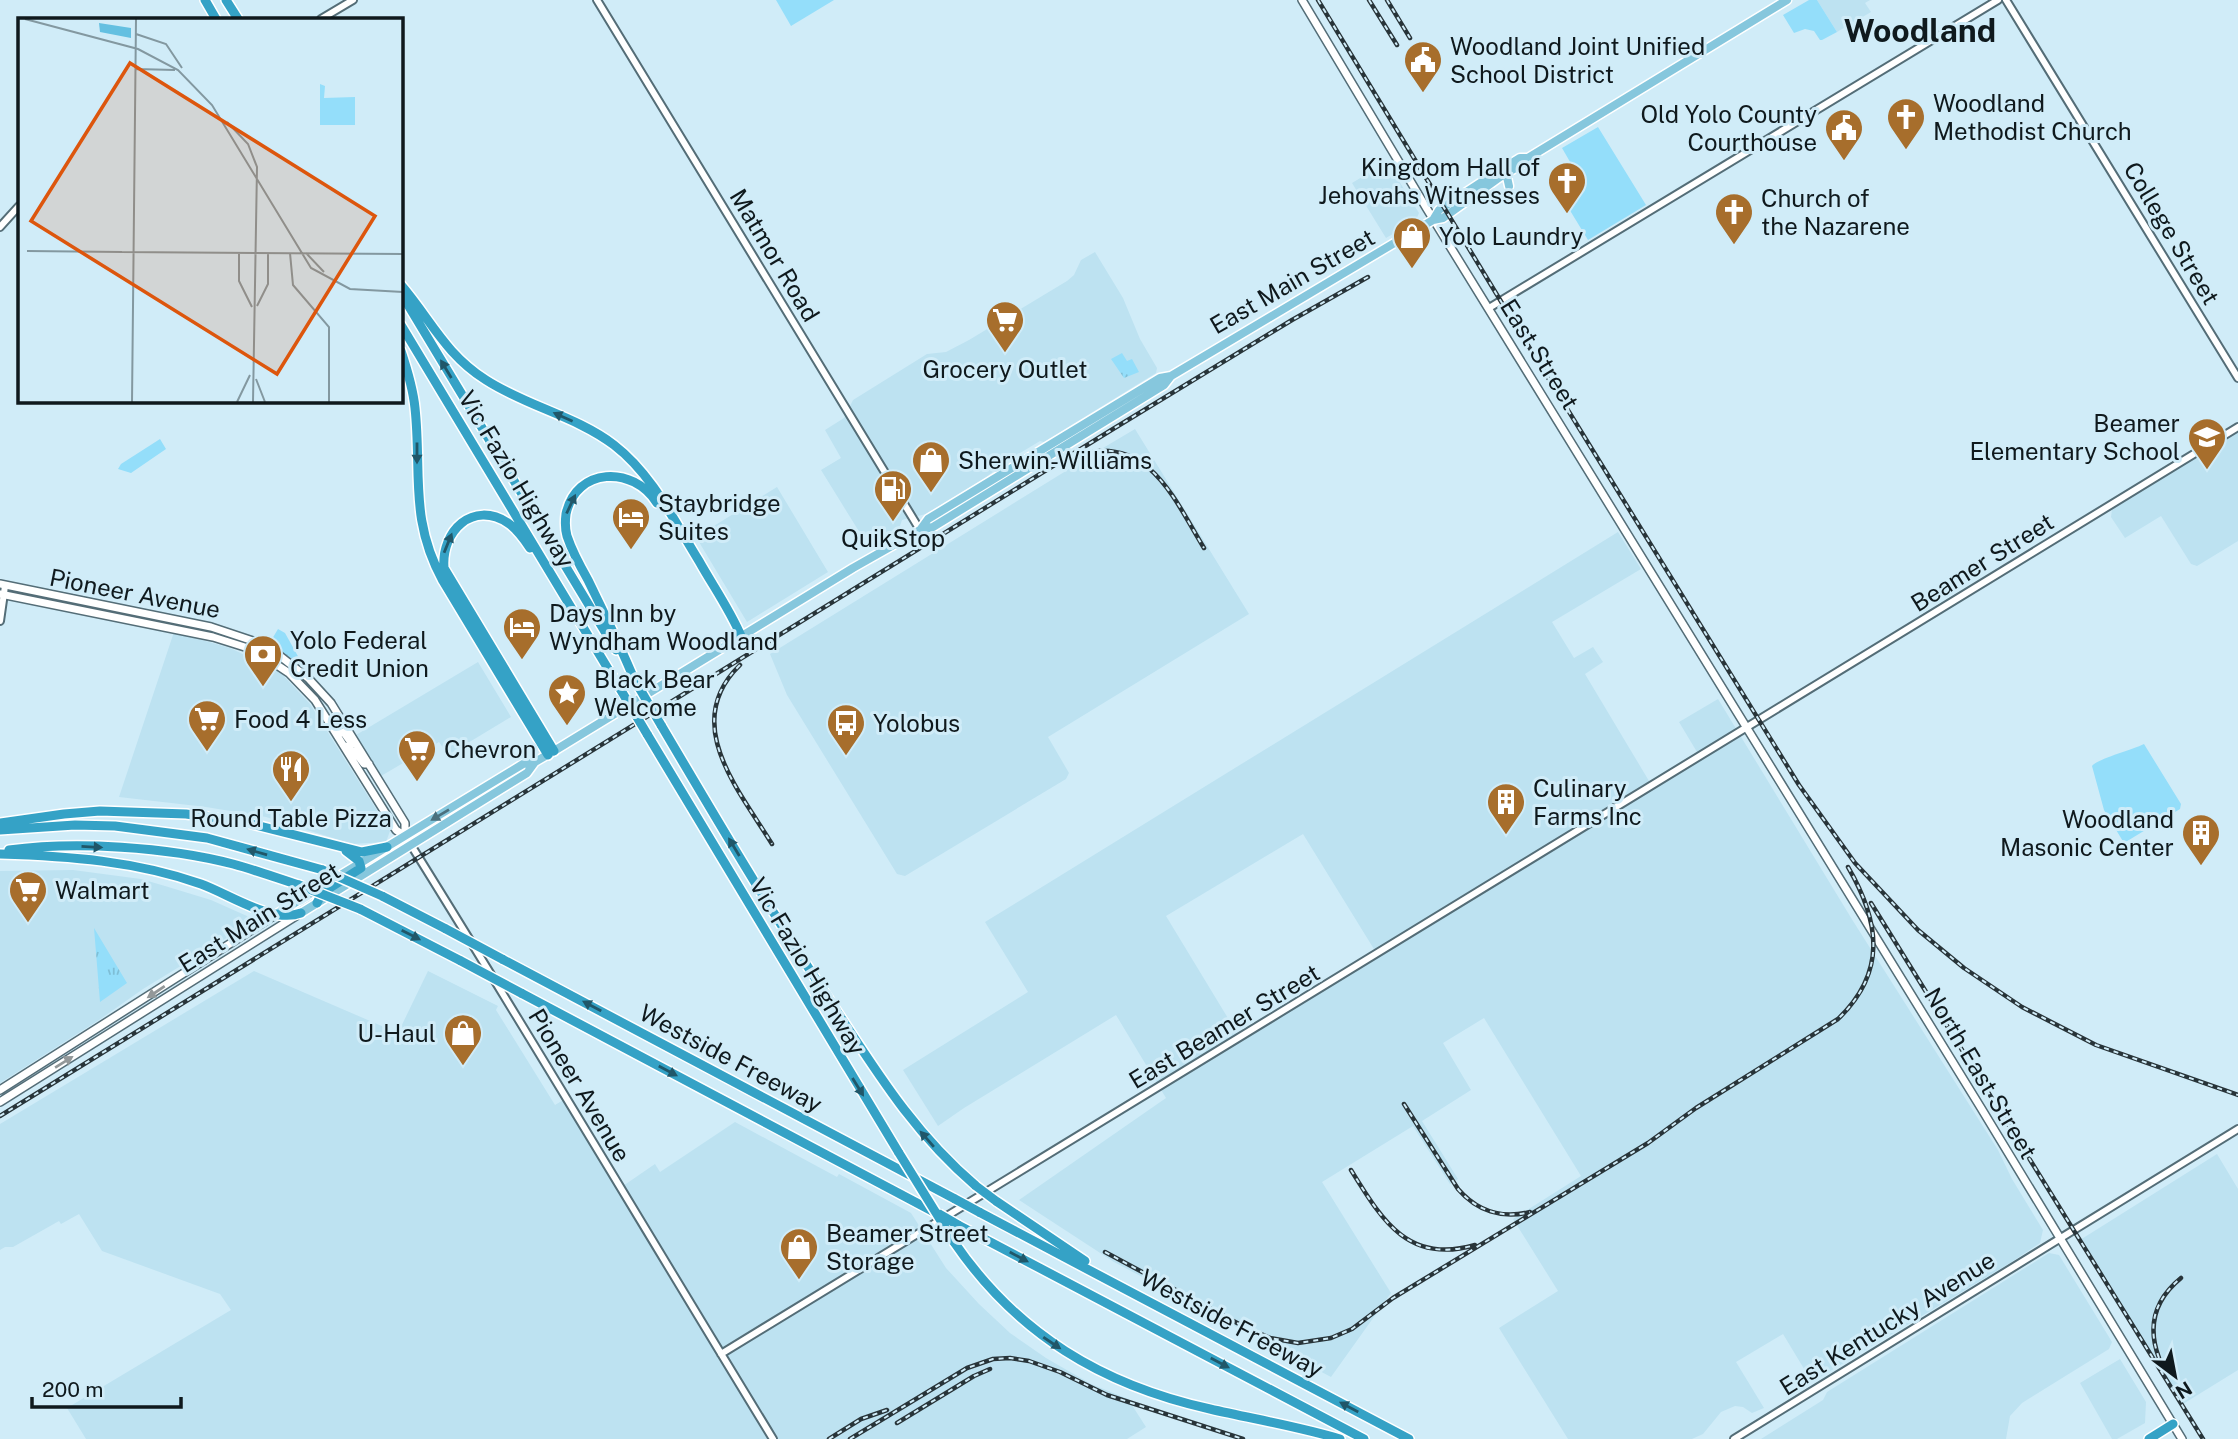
<svg xmlns="http://www.w3.org/2000/svg" width="2238" height="1439" font-family="'Public Sans',sans-serif">
<defs>
<pattern id="grass-tufts" width="24" height="20" patternUnits="userSpaceOnUse" patternTransform="scale(1.75)"><rect width="24" height="20" fill="#94defa"/><path d="M3 7l-1-3M5 7V3M7 7l1-3M15 17l-1-3M17 17v-4M19 17l1-3" fill="none" stroke="#7ebed6"/></pattern>
</defs>
<rect width="100%" height="100%" fill="#d0ecf8"/>
<!-- built -->
<path fill="#bde2f1" fill-rule="evenodd" d="M1817 0H1870L1865 3 1871 12 1837 32Z
M1387 162 1419 213 1416 220 1386 238 1352 183Z
M1095 252 1123 298 1140 339 1157 368 1156 373 1044 442 1040 441 1007 461 985 478 926 514 902 520 900 526 868 546 821 470 841 458 825 430 844 418 853 400 927 354 946 352 969 340 1067 281 1074 275 1081 260Z
M1135 429 1249 614 1048 737 1069 773 1066 779 905 876 897 874 787 695 770 654 1095 453H1103V448Z
M2238 432V541L2197 566 2191 564 2161 516 2125 538 2111 517 2112 509Z
M777 487 828 572 747 622 696 537Z
M1618 532 1641 569 1552 622 1574 658 1593 647 1603 662 1585 674 1652 786 1700 757 1679 722 1718 699 1853 921 1998 1150 2012 1179 2043 1230 2040 1243 2010 1263 1812 1382 1783 1334 1736 1362 1764 1408 1752 1413 1743 1407 1735 1406 1721 1412 1703 1434 1692 1439H1568L1499 1328 1558 1291 1513 1219 1581 1176 1484 1018 1443 1043 1471 1090 1422 1121 1458 1179 1450 1184 1413 1126 1322 1182 1391 1293 1331 1377 1114 1262 1019 1200 1166 1098 1116 1015 964 1108 938 1126 903 1070 1028 992 985 922ZM1303 834 1377 954 1240 1038 1166 916Z
M174 632 230 648 279 671 310 704 390 831 386 842 352 844 266 817 206 807 119 797Z
M478 662 511 717 448 755 439 742 381 776 356 735Z
M73 870 141 879 165 886 211 900 247 916 251 923 143 989 99 1020 0 1083V871Z
M254 971 398 1033 428 971 498 1006 496 1010 555 1105 565 1099 620 1188 655 1164 660 1172 735 1122 837 1177 839 1174 911 1213 946 1268 979 1304 1010 1333 1046 1358 1091 1384 1128 1399 1146 1427 1127 1439H86L67 1408 231 1310 220 1294 102 1251 79 1214 61 1224 59 1221 13 1247H5L0 1250V1124Z
M2217 1154 2238 1189V1370L2183 1404 2080 1240Z
M2049 1253 2059 1255 2112 1342 2109 1349 2022 1403 2010 1416 2006 1439H1761L1823 1400 1827 1392Z
M2120 1359 2146 1402 2145 1423 2117 1439H2112L2080 1383Z"/>
<!-- grass -->
<path fill="url(#grass-tufts)" d="M1122 353 1127 361 1132 359 1139 372 1124 378 1111 359Z
M278 629 285 633 304 667 272 645V639Z
M94 928 127 983 100 1002Z"/>
<!-- green -->
<path fill="#94defa" d="M776 0H834L791 26Z
M1809 0H1817L1837 32 1822 40H1820L1814 31 1805 29 1794 33 1783 15Z
M1598 127 1646 205 1588 240 1563 199 1584 186 1562 148Z
M160 439 166 449 131 473 118 469 121 464Z
M2144 744 2181 804 2180 809 2124 843 2104 810 2092 766C2097 759 2132 750 2144 744Z"/>
<g fill="none" stroke-linecap="round" stroke-linejoin="round">
<defs>
<path id="tertiary" d="M597 0 920 530
M2006 0 2238 378
M321 19 353 0
M0 227 19 206
M1489 308 1998 0
M0 621 5 586
M411 845C534 1042 652 1241 773 1439
M721 1354 2238 427
M1734 1439 2238 1129"/>
<path id="secondary" d="M1302 0 1427 209 1981 1108 2182 1439
M0 584 211 627 253 641 268 659 289 673 315 700 396 830 405 836 411 845
M0 594 213 637 248 648 271 649 308 678 331 703 405 823V836
M336 731 344 733 352 744
M345 746 355 752 364 764H369
M0 1090 275 915
M0 1102 296 916"/>
<path id="primary" d="M1509 172 1507 177 1509 186
M1433 220 1439 210 1483 181 1520 158H1528
M920 530 928 519 1160 378 1171 376
M301 913 527 773 535 762
M275 915 523 764 535 762 554 751 853 568 920 530 933 527 1164 385 1171 376 1433 220 1443 218 1500 177 1524 163 1528 158 1787 0"/>
<path id="motorway" d="M205 0 216 19
M226 0 238 19
M401 285C431 320 445 354 486 380 526 406 576 416 614 445 653 475 674 521 699 561 713 586 730 610 741 636
M405 300 616 650
M401 325 619 687
M401 351C407 369 413 388 415 408 422 473 409 519 443 581L548 755
M530 548C524 539 517 529 508 523 473 500 441 531 444 568L554 751
M634 679C620 645 604 613 588 580 580 566 572 551 567 536 565 529 565 522 566 514 576 467 633 465 657 503
M661 725C717 820 773 915 834 1007 878 1074 914 1133 976 1186
M647 734 899 1153
M0 823 64 814 100 811 186 814 244 822 362 852 387 847
M0 830 75 825 115 826 207 838 323 870
M9 850C76 841 167 847 233 864 255 870 277 878 299 885
M0 854C68 856 136 861 201 884 229 894 272 924 301 913
M382 896 446 929
M317 903 322 893 361 868 359 861 346 851
M360 909 461 961
M502 959 955 1199
M521 993 934 1212
M996 1201 1085 1261
M979 1212 1409 1439
M958 1225 1364 1439
M954 1242C1017 1334 1102 1385 1210 1409 1253 1419 1297 1426 1340 1439
M2149 1439 2173 1424"/>
</defs>
<!-- tertiary casing -->
<use href="#tertiary" stroke="#546d77" stroke-width="10"/>
<!-- secondary casing -->
<use href="#secondary" stroke="#546d77" stroke-width="10"/>
<!-- primary casing -->
<use href="#primary" stroke="#fff" stroke-width="11"/>
<!-- motorway casing -->
<use href="#motorway" stroke="#fff" stroke-width="12"/>
<!-- tertiary -->
<use href="#tertiary" stroke="#fff" stroke-width="6"/>
<!-- secondary -->
<use href="#secondary" stroke="#fff" stroke-width="7"/>
<!-- primary -->
<use href="#primary" stroke="#86c7dd" stroke-width="8"/>
<!-- motorway -->
<use href="#motorway" stroke="#35a2c6" stroke-width="9"/>
<defs>
<path id="rail" d="M1318 0 1505 308 1799 785 1855 863 1918 930 1964 968 2022 1007 2096 1045 2238 1095
M1369 0 1397 45
M1387 0 1410 38
M1079 454C1149 435 1174 499 1204 548
M740 665C680 723 739 790 772 844
M1871 903 2203 1439
M1404 1104 1458 1189C1477 1211 1502 1219 1530 1212
M0 1116 1113 429 1292 320 1368 277
M1351 1170C1381 1218 1407 1265 1475 1245
M1105 1252 1239 1324 1270 1338 1298 1343 1331 1338 1352 1329 1393 1298 1648 1143 1696 1108 1838 1019C1887 972 1880 922 1848 867
M2159 1358C2147 1326 2154 1300 2181 1278
M897 1423 974 1376 990 1369
M829 1439 861 1419 887 1410
M850 1439 967 1368 993 1359 1010 1358 1029 1361 1060 1372 1107 1395 1243 1439"/>
</defs>
<!-- rail casing -->
<use href="#rail" stroke="#283439" stroke-width="4.5"/>
<!-- rail -->
<use href="#rail" stroke="#d0ecf8" stroke-width="2" stroke-dasharray="5" stroke-linecap="butt"/>
<defs>
<path id="motorway-bridge" d="M634 679 661 725
M619 687 647 734
M323 870 382 896
M299 885 360 909
M446 929 502 959
M461 961 521 993
M899 1153 954 1242
M976 1186 996 1201
M955 1199 979 1212
M939 1214 958 1225"/>
</defs>
<!-- motorway-bridge casing -->
<use href="#motorway-bridge" stroke="#fff" stroke-width="12" stroke-linecap="butt"/>
<!-- motorway-bridge -->
<use href="#motorway-bridge" stroke="#35a2c6" stroke-width="9"/>
</g>
<!-- one-way arrows -->
<defs><path id="oneway-solid" d="M-6-.8H1V-3.2L6.5 0L1 3.2V.8H-6Z" transform="scale(1.75)"/></defs>
<g fill="#205769">
<use href="#oneway-solid" transform="translate(446 369) rotate(-121)"/>
<use href="#oneway-solid" transform="translate(563 417) rotate(-156)"/>
<use href="#oneway-solid" transform="translate(417 453) rotate(90)"/>
<use href="#oneway-solid" transform="translate(571 504) rotate(-65)"/>
<use href="#oneway-solid" transform="translate(448 543) rotate(-68)"/>
<use href="#oneway-solid" transform="translate(92 847) rotate(3)"/>
<use href="#oneway-solid" transform="translate(734 847) rotate(-121)"/>
<use href="#oneway-solid" transform="translate(257 852) rotate(-164)"/>
<use href="#oneway-solid" transform="translate(411 935) rotate(27)"/>
<use href="#oneway-solid" transform="translate(592 1006) rotate(-152)"/>
<use href="#oneway-solid" transform="translate(668 1071) rotate(28)"/>
<use href="#oneway-solid" transform="translate(858 1087) rotate(58)"/>
<use href="#oneway-solid" transform="translate(927 1139) rotate(-131)"/>
<use href="#oneway-solid" transform="translate(1019 1257) rotate(28)"/>
<use href="#oneway-solid" transform="translate(1052 1343) rotate(34)"/>
<use href="#oneway-solid" transform="translate(1220 1363) rotate(28)"/>
<use href="#oneway-solid" transform="translate(1349 1407) rotate(-152)"/>
</g>
<use fill="#4a707d" href="#oneway-solid" transform="translate(440 815) rotate(149)"/>
<g fill="#939899">
<use href="#oneway-solid" transform="translate(156 992) rotate(146)"/>
<use href="#oneway-solid" transform="translate(64 1062) rotate(-32)"/>
</g>
<!-- icons -->
<defs>
<symbol id="civic-pin" viewBox="-11 -11 22 30"><path d="M0 17L-7.5 6A9.5 9.5 0 1 1 7.5 6Z" fill="#a76e2c" stroke="#d0ecf8"/><path d="M-.6-6.5H3V-4.5H.6V-3L4-1V1h2V6H-6V1h2V-1L-.6-3ZM-1.2 2.5V6h2.4V2.5Z" fill="#fff"/></symbol>
<symbol id="church-pin" viewBox="-11 -11 22 30"><path d="M0 17L-7.5 6A9.5 9.5 0 1 1 7.5 6Z" fill="#a76e2c" stroke="#d0ecf8"/><path d="M-1.2-6h2.4v3.5h3.3v2.4h-3.3V6h-2.4V-.1h-3.3v-2.4h3.3Z" fill="#fff"/></symbol>
<symbol id="shop-pin" viewBox="-11 -11 22 30"><path d="M0 17L-7.5 6A9.5 9.5 0 1 1 7.5 6Z" fill="#a76e2c" stroke="#d0ecf8"/><path d="M-5-2.5h2.3a2.7 3.5 0 0 1 5.4 0H5L5.5 6h-11ZM-1.5-2.5h3a1.5 2.3 0 0 0-3 0Z" fill="#fff"/></symbol>
<symbol id="supermarket-pin" viewBox="-11 -11 22 30"><path d="M0 17L-7.5 6A9.5 9.5 0 1 1 7.5 6Z" fill="#a76e2c" stroke="#d0ecf8"/><path d="M-6-5.5h2.5l.6 2H6L4.5 2H-2.5L-4.4-4H-6ZM-1.5 3.2a1.3 1.3 0 1 0 .1 0ZM3 3.2a1.3 1.3 0 1 0 .1 0Z" fill="#fff"/></symbol>
<symbol id="school-pin" viewBox="-11 -11 22 30"><path d="M0 17L-7.5 6A9.5 9.5 0 1 1 7.5 6Z" fill="#a76e2c" stroke="#d0ecf8"/><path d="M0-5L7-2L0 1L-7-2ZM-4 1L0 2.5L4 1V4Q0 6-4 4Z" fill="#fff"/></symbol>
<symbol id="fuel-pin" viewBox="-11 -11 22 30"><path d="M0 17L-7.5 6A9.5 9.5 0 1 1 7.5 6Z" fill="#a76e2c" stroke="#d0ecf8"/><path d="M-5.5-6h7V0h2V4h1.3V-2.5L3-4.5l.8-.8L6-3V5H2.5V1h-1V6h-7ZM-4.2-4.7v3.2H.2V-4.7Z" fill="#fff"/></symbol>
<symbol id="hotel-pin" viewBox="-11 -11 22 30"><path d="M0 17L-7.5 6A9.5 9.5 0 1 1 7.5 6Z" fill="#a76e2c" stroke="#d0ecf8"/><path d="M-6-4.5h1.5V1H6V5H4.5V3h-9V5H-6ZM-4 0a1.8 1.8 0 1 1 3.6 0ZM.5 0V-2.5h3Q6-2.5 6 0Z" fill="#fff"/></symbol>
<symbol id="bank-pin" viewBox="-11 -11 22 30"><path d="M0 17L-7.5 6A9.5 9.5 0 1 1 7.5 6Z" fill="#a76e2c" stroke="#d0ecf8"/><path d="M-6-4H6V4H-6ZM0-2.3a2.3 2.3 0 1 0 0 4.6a2.3 2.3 0 1 0 0-4.6Z" fill="#fff"/></symbol>
<symbol id="sight-pin" viewBox="-11 -11 22 30"><path d="M0 17L-7.5 6A9.5 9.5 0 1 1 7.5 6Z" fill="#a76e2c" stroke="#d0ecf8"/><path d="M0-6L1.8-2.2L6-1.7L2.9 1.2L3.7 5.4L0 3.3L-3.7 5.4L-2.9 1.2L-6-1.7L-1.8-2.2Z" fill="#fff"/></symbol>
<symbol id="bus-pin" viewBox="-11 -11 22 30"><path d="M0 17L-7.5 6A9.5 9.5 0 1 1 7.5 6Z" fill="#a76e2c" stroke="#d0ecf8"/><path d="M-5-6H5V4H4V6H2V4H-2V6H-4V4H-5ZM-3.5-4V0h7V-4ZM-3.5 1.2v1.5H-2V1.2ZM2 1.2v1.5H3.5V1.2Z" fill="#fff"/></symbol>
<symbol id="restaurant-pin" viewBox="-11 -11 22 30"><path d="M0 17L-7.5 6A9.5 9.5 0 1 1 7.5 6Z" fill="#a76e2c" stroke="#d0ecf8"/><path d="M-5-6h1v4h1v-4h1v4h1v-4h1v5L-1.5 .5V6h-2V.5L-5-1ZM5-6V6H3V1.5H1.5Q1.5-4 5-6Z" fill="#fff"/></symbol>
<symbol id="building-pin" viewBox="-11 -11 22 30"><path d="M0 17L-7.5 6A9.5 9.5 0 1 1 7.5 6Z" fill="#a76e2c" stroke="#d0ecf8"/><path d="M-4-6H4V6H1V3H-1V6H-4ZM-2.5-4.3h1.7v1.8h-1.7ZM.8-4.3h1.7v1.8H.8ZM-2.5-1h1.7V.8h-1.7ZM.8-1h1.7V.8H.8Z" fill="#fff"/></symbol>
</defs>
<g fill-rule="evenodd">
<use href="#civic-pin" x="1401" y="38" width="44" height="60"/>
<use href="#church-pin" x="1884" y="95" width="44" height="60"/>
<use href="#civic-pin" x="1822" y="106" width="44" height="60"/>
<use href="#church-pin" x="1545" y="159" width="44" height="60"/>
<use href="#church-pin" x="1712" y="190" width="44" height="60"/>
<use href="#shop-pin" x="1390" y="214" width="44" height="60"/>
<use href="#supermarket-pin" x="983" y="298" width="44" height="60"/>
<use href="#school-pin" x="2185" y="415" width="44" height="60"/>
<use href="#shop-pin" x="909" y="438" width="44" height="60"/>
<use href="#fuel-pin" x="871" y="467" width="44" height="60"/>
<use href="#hotel-pin" x="609" y="495" width="44" height="60"/>
<use href="#hotel-pin" x="500" y="605" width="44" height="60"/>
<use href="#bank-pin" x="241" y="632" width="44" height="60"/>
<use href="#sight-pin" x="545" y="671" width="44" height="60"/>
<use href="#supermarket-pin" x="185" y="697" width="44" height="60"/>
<use href="#bus-pin" x="824" y="701" width="44" height="60"/>
<use href="#supermarket-pin" x="395" y="727" width="44" height="60"/>
<use href="#restaurant-pin" x="269" y="747" width="44" height="60"/>
<use href="#building-pin" x="1484" y="780" width="44" height="60"/>
<use href="#building-pin" x="2179" y="811" width="44" height="60"/>
<use href="#supermarket-pin" x="6" y="868" width="44" height="60"/>
<use href="#shop-pin" x="441" y="1011" width="44" height="60"/>
<use href="#shop-pin" x="777" y="1225" width="44" height="60"/>
</g>
<g text-anchor="middle" dominant-baseline="central" stroke-width="6" stroke-linejoin="round" paint-order="stroke">
<!-- poi labels -->
<g font-size="24" fill="#0f191d" stroke="#d0ecf8" text-anchor="start">
<text x="1450" y="46">Woodland Joint Unified<tspan x="1450" dy="28">School District</tspan></text>
<text x="1933" y="103">Woodland<tspan x="1933" dy="28">Methodist Church</tspan></text>
<text x="1817" y="114" text-anchor="end">Old Yolo County<tspan x="1817" dy="28">Courthouse</tspan></text>
<text x="1540" y="167" text-anchor="end">Kingdom Hall of<tspan x="1540" dy="28">Jehovahs Witnesses</tspan></text>
<text x="1761" y="198">Church of<tspan x="1761" dy="28">the Nazarene</tspan></text>
<text x="1439" y="236">Yolo Laundry</text>
<text x="1005" y="369" text-anchor="middle">Grocery Outlet</text>
<text x="2180" y="423" text-anchor="end">Beamer<tspan x="2180" dy="28">Elementary School</tspan></text>
<text x="958" y="460">Sherwin-Williams</text>
<text x="658" y="503">Staybridge<tspan x="658" dy="28">Suites</tspan></text>
<text x="893" y="538" text-anchor="middle">QuikStop</text>
<text x="549" y="613">Days Inn by<tspan x="549" dy="28">Wyndham Woodland</tspan></text>
<text x="290" y="640">Yolo Federal<tspan x="290" dy="28">Credit Union</tspan></text>
<text x="594" y="679">Black Bear<tspan x="594" dy="28">Welcome</tspan></text>
<text x="234" y="719">Food 4 Less</text>
<text x="873" y="723">Yolobus</text>
<text x="444" y="749">Chevron</text>
<text x="1533" y="788">Culinary<tspan x="1533" dy="28">Farms Inc</tspan></text>
<text x="291" y="818" text-anchor="middle">Round Table Pizza</text>
<text x="2174" y="819" text-anchor="end">Woodland<tspan x="2174" dy="28">Masonic Center</tspan></text>
<text x="55" y="890">Walmart</text>
<text x="436" y="1033" text-anchor="end">U-Haul</text>
<text x="826" y="1233">Beamer Street<tspan x="826" dy="28">Storage</tspan></text>
</g>
<!-- street labels -->
<g font-size="24" fill="#0f191d" stroke="#d0ecf8">
<text transform="translate(2172 233) rotate(59)">College Street</text>
<text transform="translate(775 255) rotate(59)">Matmor Road</text>
<text transform="translate(1292 281) rotate(-30)">East Main Street</text>
<text transform="translate(1540 354) rotate(58)">East Street</text>
<text transform="translate(517 479) rotate(59)">Vic Fazio Highway</text>
<text transform="translate(1982 562) rotate(-32)">Beamer Street</text>
<text transform="translate(135 593) rotate(11)">Pioneer Avenue</text>
<text transform="translate(259 917) rotate(-32)">East Main Street</text>
<text transform="translate(808 966) rotate(59)">Vic Fazio Highway</text>
<text transform="translate(1224 1026) rotate(-31)">East Beamer Street</text>
<text transform="translate(731 1058) rotate(28)">Westside Freeway</text>
<text transform="translate(1981 1073) rotate(59)">North East Street</text>
<text transform="translate(580 1085) rotate(59)">Pioneer Avenue</text>
<text transform="translate(1232 1323) rotate(28)">Westside Freeway</text>
<text transform="translate(1887 1323) rotate(-32)">East Kentucky Avenue</text>
</g>
<!-- district labels -->
<g font-size="32" font-weight="bold" fill="#0f191d" stroke="#d0ecf8">
<text x="1920" y="30">Woodland</text>
</g>
</g>
<!-- overview -->
<g transform="translate(18 18)">
<rect width="385" height="385" fill="#d0ecf8"/>
<path d="M302 66 307 68 306 80 337 79V107H302Z" fill="#94defa"/>
<path d="M81 5 113 10V20L82 14Z" fill="#64c0e1"/>
<path fill="none" stroke="#8398a0" stroke-width="2" d="M7 1 120 31 160 52 194 87 293 250 332 271 385 274M118 16 148 26 164 50M118 51 157 52M209 104 230 126 239 149 235 384M9 233 104 234M102 234 385 236M221 235V263L234 289M272 235 275 267 311 309V384M288 235 306 254M239 288 250 266V236M238 361 247 384M114 384 118 1M219 384 232 357"/>
<path fill="#dd560d" fill-opacity="0.15" stroke="#dd560d" stroke-width="3.5" d="M112 45 357 198 259 356 13 203Z"/>
<rect width="385" height="385" fill="none" stroke="#0f191d" stroke-width="3.5"/>
</g>
<!-- north arrow -->
<g transform="translate(2175 1376) rotate(148)" stroke="#d0ecf8" stroke-width="5" paint-order="stroke">
<path d="M0-5L12 26L0 18L-12 26Z" fill="#0f191d"/>
<text y="-10" font-size="19" font-weight="bold" text-anchor="middle" fill="#0f191d">N</text>
</g>
<!-- scale -->
<path d="M32 1397v10h149v-10" fill="none" stroke="#0f191d" stroke-width="3.5"/>
<text x="42" y="1397" font-size="21" fill="#0f191d" stroke="#d0ecf8" stroke-width="5" paint-order="stroke">200 m</text>
</svg>
